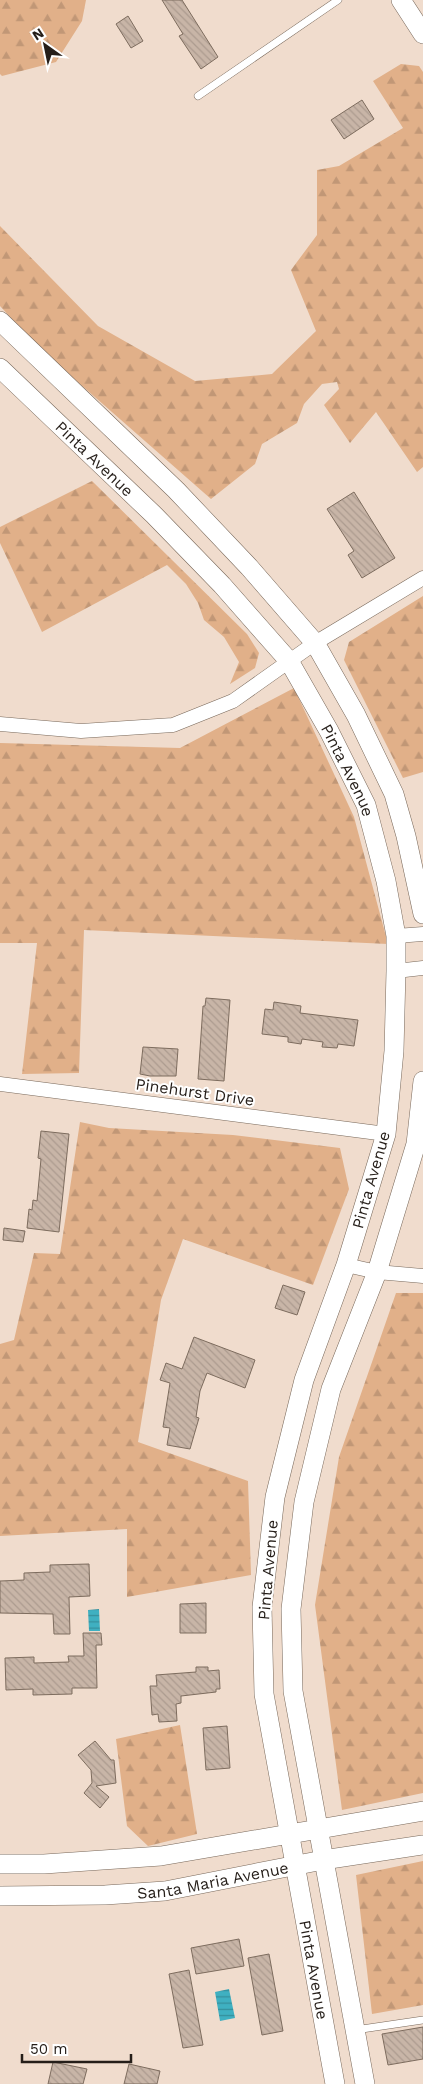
<svg xmlns="http://www.w3.org/2000/svg" width="423" height="2084" font-family="'Work Sans',sans-serif">
<defs>
<pattern id="forest-firs" width="22" height="20" patternUnits="userSpaceOnUse" patternTransform="scale(1.25)"><rect width="22" height="20" fill="#e1b089"/><path d="M5 1l3.5 6h-7zM16 11l3.5 6h-7z" fill="#c19776"/></pattern>
<pattern id="water-rules" width="6" height="5" patternUnits="userSpaceOnUse" patternTransform="scale(1.25)"><rect width="6" height="5" fill="#3fb0c1"/><path d="M0 2.5h6" fill="none" stroke="#358f9c"/></pattern>
<pattern id="building-back-hatch" width="6" height="6" patternUnits="userSpaceOnUse" patternTransform="scale(1.25)"><rect width="6" height="6" fill="#c8b5a7"/><path d="M-1 5l2 2M0 0l6 6M5-1l2 2" fill="none" stroke="#ac9b8f"/></pattern>
</defs>
<rect width="100%" height="100%" fill="#f0dccd"/>
<!-- forest -->
<path fill="url(#forest-firs)" d="M0 0H86L82 21 56 62 2 76 0 74Z
M401 64 419 66 423 72V467L417 472 376 412 350 443 324 405 339 389 337 382 322 384 304 404 297 423 262 444 255 464 211 499 39 348 0 306V226L98 326 195 381 272 374 316 331 291 270 317 235V170L339 166 403 128 373 81Z
M92 481 247 634 259 653 255 668 230 684 239 662 224 637 204 620 198 603 186 584 167 565 42 632 0 543V527Z
M423 596V772L403 778 344 660 349 642Z
M294 688 354 817 388 944 84 930 79 1073 22 1074 37 943H0V743L180 748Z
M80 1122 109 1128 233 1135 340 1148 349 1189 313 1285 183 1239 161 1300 138 1442 248 1481 251 1575 127 1597V1529L0 1536V1344L14 1340 34 1253 60 1254Z
M396 1293H423V1793L342 1810 315 1605 339 1457Z
M180 1725 197 1834 148 1846 127 1826 116 1739Z
M423 1861V2005L372 2014 356 1875Z"/>
<!-- water -->
<path fill="url(#water-rules)" d="M99 1609 100 1631H89L88 1610Z
M229 1989 235 2018 220 2021 215 1992Z"/>
<!-- building -->
<path fill="url(#building-back-hatch)" stroke="#7d6c5e" d="M162 0H182L218 57 201 69 179 36 183 34Z
M128 16 143 41 131 48 116 24Z
M362 100 374 119 344 139 331 120Z
M354 492 395 558 362 578 348 555 354 551 327 509Z
M206 998 230 1000 224 1081 198 1079 203 1006H205Z
M274 1002 301 1006 300 1013 358 1020 354 1046 338 1044 337 1048 322 1047 323 1042 302 1039 301 1044 288 1042V1037L262 1034 265 1009 273 1010Z
M143 1047 178 1049 176 1076H150L140 1074Z
M41 1131 69 1134 59 1232 27 1228 29 1209 32 1210 33 1200 37 1201 41 1159 38 1158Z
M4 1228 25 1231 23 1242 3 1240Z
M283 1285 305 1292 297 1315 275 1308Z
M194 1337 255 1360 245 1388 207 1373 200 1391 196 1417 199 1418 190 1449 167 1445 170 1428 163 1427 170 1383 160 1380 166 1363 182 1369Z
M89 1564 90 1596 69 1597 70 1634H54L53 1614 0 1613V1581L24 1580V1573L50 1572V1565Z
M206 1603V1633H180V1604Z
M83 1633H101L102 1645H96L97 1688H72V1694L33 1695V1689L6 1690 5 1658 34 1657V1663L69 1662 68 1656H84Z
M196 1667H208V1671L219 1670 220 1689H216V1692L181 1696V1703L176 1704 177 1721 159 1722 158 1714 152 1715 150 1686H157L156 1675 196 1672Z
M227 1726 230 1768 206 1770 203 1728Z
M95 1741 111 1760H114L116 1783 96 1786 109 1797 100 1808 84 1793 92 1783 91 1770 78 1755Z
M239 1939 244 1966 196 1974 191 1948Z
M269 1954 283 2031 262 2035 248 1958Z
M189 1970 203 2045 183 2048 169 1974Z
M423 2027V2059L388 2065 382 2034Z
M53 2062 87 2069 83 2084H48Z
M129 2064 160 2071 157 2084H124Z"/>
<g fill="none" stroke-linecap="round" stroke-linejoin="round">
<defs>
<path id="lane" d="M198 96 338 0
M355 2030 423 2020"/>
<path id="street" d="M0 724 81 731 173 725 233 701 315 643 423 578
M396 936 423 934
M396 971 423 968
M0 1084 386 1134
M346 1265 377 1272 423 1276"/>
<g id="secondary">
<path d="M401 0 423 34"/>
<path d="M0 321 176 490 249 567 315 643 356 715 394 794 406 836 423 914"/>
<path id="s1" d="M0 368 154 515 222 585 289 661 329 731 366 805 386 881 396 936V971L394 1051 386 1134 346 1265 304 1380 275 1497 262 1607 264 1694 335 2084"/>
<path d="M0 1864H44L161 1856 423 1811"/>
<path id="s2" d="M0 1896 105 1895 165 1891 323 1860 423 1845"/>
<path d="M365 2084 293 1691 291 1609 304 1502 331 1389 377 1272 416 1144 423 1081"/>
</g>
</defs>
<!-- lane casing -->
<use href="#lane" stroke="#78685a" stroke-width="8"/>
<!-- street casing -->
<use href="#street" stroke="#78685a" stroke-width="15"/>
<!-- secondary casing -->
<use href="#secondary" stroke="#78685a" stroke-width="20"/>
<!-- lane -->
<use href="#lane" stroke="#fff" stroke-width="7"/>
<!-- street -->
<use href="#street" stroke="#fff" stroke-width="14"/>
<!-- secondary -->
<use href="#secondary" stroke="#fff" stroke-width="19"/>
</g>
<g text-anchor="middle" dominant-baseline="central" stroke-width="4" stroke-linejoin="round" paint-order="stroke">
<!-- street labels -->
<g font-size="16" fill="#251e19" stroke="#fff">
<text stroke="none"><textPath href="#s1" startOffset="131">Pinta Avenue</textPath></text>
<text stroke="none"><textPath href="#s1" startOffset="536">Pinta Avenue</textPath></text>
<text transform="translate(195 1092) rotate(8)">Pinehurst Drive</text>
<text transform="translate(371 1180) rotate(-74)">Pinta Avenue</text>
<text transform="translate(268 1570) rotate(-85)">Pinta Avenue</text>
<text stroke="none"><textPath href="#s2" startOffset="214">Santa Maria Avenue</textPath></text>
<text stroke="none"><textPath href="#s1" startOffset="1766">Pinta Avenue</textPath></text>
</g>
</g>
<!-- north arrow -->
<g transform="translate(45 45) rotate(327)" stroke="#ffffff" stroke-width="4" paint-order="stroke">
<path d="M0-4L9 19L0 12L-9 19Z" fill="#251e19"/>
<text y="-8" font-size="14" font-weight="bold" text-anchor="middle" fill="#251e19">N</text>
</g>
<!-- scale -->
<path d="M22 2054v8h109v-8" fill="none" stroke="#251e19" stroke-width="2.5"/>
<text x="30" y="2054" font-size="15" fill="#251e19" stroke="#ffffff" stroke-width="4" paint-order="stroke">50 m</text>
</svg>
